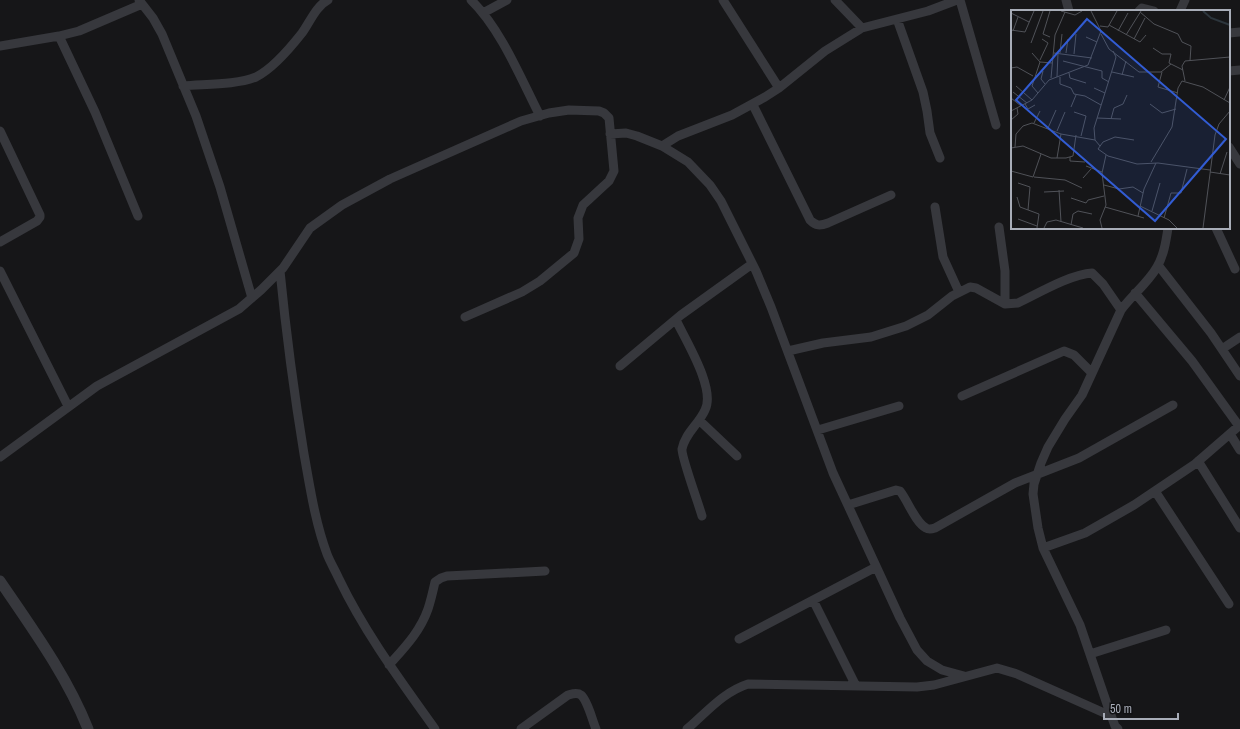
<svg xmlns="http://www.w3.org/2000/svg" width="1240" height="729" font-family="'Archivo Narrow',sans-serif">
<rect width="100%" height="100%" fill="#161618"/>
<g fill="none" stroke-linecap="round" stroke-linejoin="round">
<!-- minor -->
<path stroke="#37383d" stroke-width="9" d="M139 0 153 18 162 34 196 116 220 187 252 298
M471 0C501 29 521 79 540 116
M723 0 779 88
M835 0 862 28
M960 0 996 125
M1066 0 1069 11
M1139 11 1142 8 1154 11
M1180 11 1185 0
M483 13 507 0
M897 19 923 92 927 111 930 133 940 158
M1229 33 1240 32
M59 36 95 112 138 216
M0 46 59 36 79 31 142 4
M1229 71 1240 70
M183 86C204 84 237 85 256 77 272 69 291 47 302 33 310 22 316 6 328 0
M753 105 810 220C816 226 820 226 828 223L891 195
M0 131 40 215V217L37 221 0 242
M610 134 626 133 637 136 662 146 688 162 710 185 721 201 756 271 771 307 833 473 900 618 917 650 927 661 942 670 964 676
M662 146 678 136 732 115 765 97 779 88 825 51 862 28 928 11 957 0
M1229 147 1240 164
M935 207 943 257 959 292
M999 227 1005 271V304
M1216 228 1235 269
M1158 265 1211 333 1240 376
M0 271 68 406
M280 271C286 332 294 393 304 454 310 487 315 522 327 554 330 562 335 570 339 579 365 633 400 680 435 729
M1135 293 1192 361 1239 426
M676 320C686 341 716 389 705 410 699 424 685 433 682 449 681 456 699 505 702 516
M1222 349 1240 337
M788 351 823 343 871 337 906 326 928 315 952 296 970 287 976 288 1005 304 1018 303C1037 294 1071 274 1092 273L1103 284 1121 310
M620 366 681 315 752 264
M962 396 1064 351 1074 355 1092 373
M699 420 737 456
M818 430 899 406
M1230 434 1240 450
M0 457 97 386 239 309 261 290 283 268 310 228 342 205 390 179 521 121 549 113 569 110 599 111 604 113 609 118 614 171 609 181 583 205 578 218 579 239 574 253 540 281 522 292 465 317
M1198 461 1240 528
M1155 491 1229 604
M848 505 896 490 900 491C908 501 915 522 926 528 929 530 932 529 935 528L1015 483 1079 458 1173 405
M1043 548 1085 533 1134 505 1195 464 1240 425
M813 600 856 686
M739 639 876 567
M1090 654 1166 630
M389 665C404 648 420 632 428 609 431 600 433 591 435 582L441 578 447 576 545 571
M521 729 568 695C572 694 577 692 581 695 588 701 592 720 596 729
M687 729C706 713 723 692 748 684L917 687 934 685 997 668 1017 674 1111 716
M1118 729 1115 726 1108 707 1080 625 1043 548 1038 528 1033 494 1034 484 1041 463 1048 447 1065 419 1082 395 1121 310C1132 295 1148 283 1157 267 1164 255 1166 241 1168 228"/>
<!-- tertiary -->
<path stroke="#37383d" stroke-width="11" d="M0 581C32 628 67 676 88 729"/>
</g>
<!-- overview -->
<g transform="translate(1011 10)">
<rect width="219" height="219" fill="#161618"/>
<path fill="none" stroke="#2c353c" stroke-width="2" d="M192 1 200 8 219 15"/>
<path fill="none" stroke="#505258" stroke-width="1" d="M39 1 32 24 39 27M50 1 64 5 71 1M129 2 143 14 167 24 171 32 180 36 179 51M0 3 18 12M98 15 129 32 135 25M89 16 97 17 106 1M0 20 14 22 23 1M2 21 7 7M107 21 117 3M90 24 98 39 128 62H150L160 54M115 25 130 1M75 27 86 32M123 29 134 8M20 33 32 1M142 38 151 44H160L158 53 172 60M21 43 29 52 21 76 27 83M43 43 81 48M49 43 51 24M55 43 57 29M63 44 65 24M29 50 37 33 31 29M52 51 91 61V68L98 72M29 52 41 53M0 58 6 57 22 66M32 61 30 69 34 74M101 62 123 67M151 62 147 77 167 83M58 63 59 68 75 73M111 65 115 51M46 67 47 43M49 67V74L60 78 63 84 74 86 90 95M40 68 44 25 54 2M174 71 171 56 174 51 219 47M5 76 21 90M83 78 94 83M2 82 16 93M0 88 10 96M213 90 219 77M14 94 17 99 24 95M139 94 151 103 165 99M60 97 65 85M0 101 21 90 38 70 77 55 90 21 80 1M63 102 75 106 70 126M86 108 110 109M100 109 103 98 112 94 116 85M0 110 7 104 6 98M23 113 29 101M37 118 45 100M46 121 54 102M123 130 104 127 92 132 87 139 97 146 126 154 147 153 199 160M89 136 84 130 83 118 103 54 105 47 102 41M4 137 5 124 12 116 21 113 50 124 84 130M0 138 12 136 40 148H55L62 146 65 125M59 147V151L74 152M46 148 50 124M140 152 161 117 167 78 171 71 192 77 219 93M75 156 91 162M0 161 22 167 30 144M199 162 219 165M209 164 216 142M23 167 54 170 71 178M72 168 80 159M7 173 19 177 17 200M93 175 108 179 122 177 132 183M48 180 50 212M33 182 53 181M6 187 9 197 28 204 26 218M60 188 75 193 77 190 93 186M129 196 158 210 166 218M94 197 133 208M141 201 149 173M127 206 133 179 145 153M153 208 160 183H170L176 159M7 209 26 216M60 215 62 204 67 201 81 204M33 218 36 212 45 210 72 218M91 218 89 210 95 195 91 163 95 145M192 218 204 125 208 114 219 101"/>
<path fill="#325cd3" fill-opacity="0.15" stroke="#325cd3" stroke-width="2" d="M76 9 215 129 144 211 5 90Z"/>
<rect width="219" height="219" fill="none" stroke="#a8adb8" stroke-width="2"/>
</g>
<!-- scale -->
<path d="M1104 713v6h74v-6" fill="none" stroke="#a8adb8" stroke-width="2"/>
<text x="1110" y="713" font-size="12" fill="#a8adb8" stroke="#111113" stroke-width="3" paint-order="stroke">50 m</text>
</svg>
